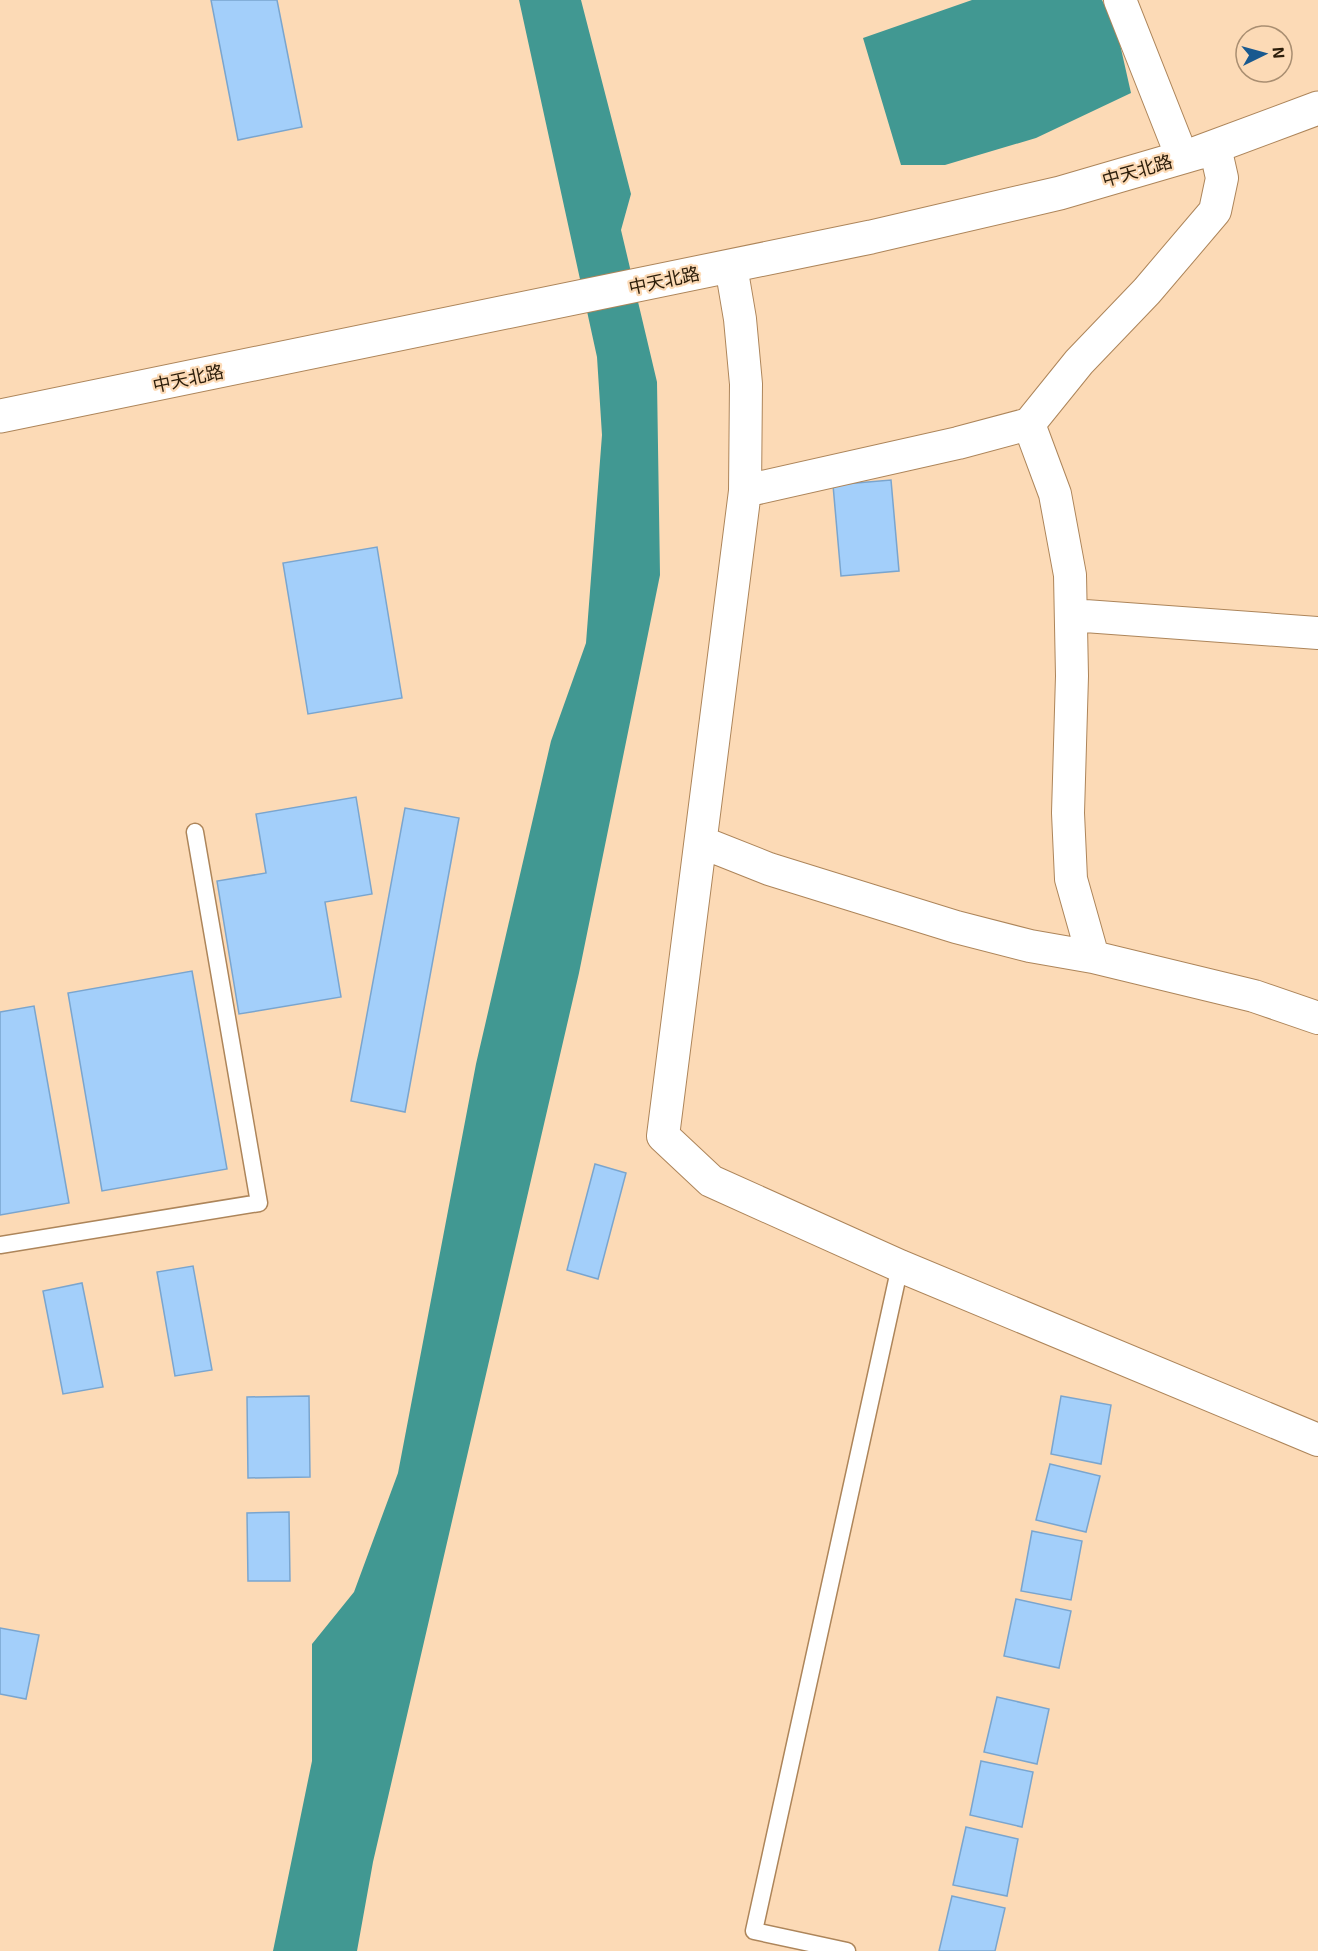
<svg xmlns="http://www.w3.org/2000/svg" width="1318" height="1951" font-family="'Exo 2','Noto Sans SC',sans-serif">
<rect width="100%" height="100%" fill="#fcdab6"/>
<!-- water -->
<path fill="#419892" d="M519 0H581L631 194 621 230 657 382 660 575 579 973 373 1862 357 1951H273L312 1761V1644L354 1592 398 1473 476 1064 551 741 586 643 602 435 597 357Z
M972 0H1102L1117 31 1131 93 1036 138 945 165H901L863 38Z"/>
<!-- building -->
<path fill="#a3cffa" stroke="#7aa5ce" stroke-width="1.5" d="M211 0H277L302 127 238 140Z
M891 480 899 571 841 576 833 485Z
M377 547 402 698 308 714 283 563Z
M356 797 372 894 325 902 341 997 239 1014 217 881 266 873 256 814Z
M405 808 459 818 405 1112 351 1101Z
M192 971 227 1169 102 1191 68 993Z
M34 1006 69 1203 0 1215V1012Z
M595 1164 626 1173 598 1279 567 1270Z
M193 1266 212 1370 175 1376 157 1272Z
M82 1283 103 1387 63 1394 43 1291Z
M309 1396 310 1477 248 1478 247 1397Z
M1061 1396 1111 1405 1101 1464 1051 1454Z
M1050 1464 1100 1476 1086 1532 1036 1520Z
M289 1512 290 1581H248L247 1513Z
M1032 1531 1082 1541 1071 1600 1021 1591Z
M1016 1599 1071 1611 1059 1668 1004 1656Z
M0 1628 39 1635 26 1699 0 1694Z
M997 1697 1049 1709 1037 1764 984 1752Z
M981 1761 1033 1772 1022 1827 970 1815Z
M966 1827 1018 1839 1007 1896 953 1885Z
M952 1896 1005 1908 995 1951H939Z"/>
<g fill="none" stroke-linecap="round" stroke-linejoin="round">
<defs>
<path id="service" d="M0 1245 259 1203 195 832
M847 1951 754 1931 900 1266"/>
<path id="minor" d="M1120 0 1182 157
M731 266 740 319 746 384 745 491 663 1136 711 1181 900 1266 1318 1440
M1029 424 1055 494 1070 575 1072 676 1068 813 1071 879 1093 957
M745 491 958 443 1029 424 1079 362 1147 291 1215 211 1222 178 1215 147
M1071 615 1318 633
M701 842 769 869 956 927 1030 946 1093 957 1254 996 1318 1018"/>
<path id="secondary" d="M0 416 871 237 1060 193 1197 153 1318 108"/>
</defs>
<!-- service casing -->
<use href="#service" stroke="#ad855a" stroke-width="19"/>
<!-- minor casing -->
<use href="#minor" stroke="#ad855a" stroke-width="34"/>
<!-- secondary casing -->
<use href="#secondary" stroke="#ad855a" stroke-width="35"/>
<!-- service -->
<use href="#service" stroke="#fff" stroke-width="16"/>
<!-- minor -->
<use href="#minor" stroke="#fff" stroke-width="32"/>
<!-- secondary -->
<use href="#secondary" stroke="#fff" stroke-width="33"/>
</g>
<g text-anchor="middle" dominant-baseline="central" stroke-width="4.5" stroke-linejoin="round" paint-order="stroke">
<!-- street labels -->
<g font-size="18" fill="#2c1d0a" stroke="#fcdab6">
<text transform="translate(1137 170) rotate(-16)">中天北路</text>
<text transform="translate(664 280) rotate(-12)">中天北路</text>
<text transform="translate(188 378) rotate(-12)">中天北路</text>
</g>
</g>
<!-- north arrow -->
<g transform="translate(1264 54) rotate(85)"><circle r="28" fill="#fcdab6" stroke="#a98e71" stroke-width="1.5"/>
<path d="M0-4.5L10 22L0 15L-10 22Z" fill="#19598f"/>
<text y="-9" font-size="16" font-weight="bold" text-anchor="middle" fill="#2c1d0a">N</text>
</g>
</svg>
